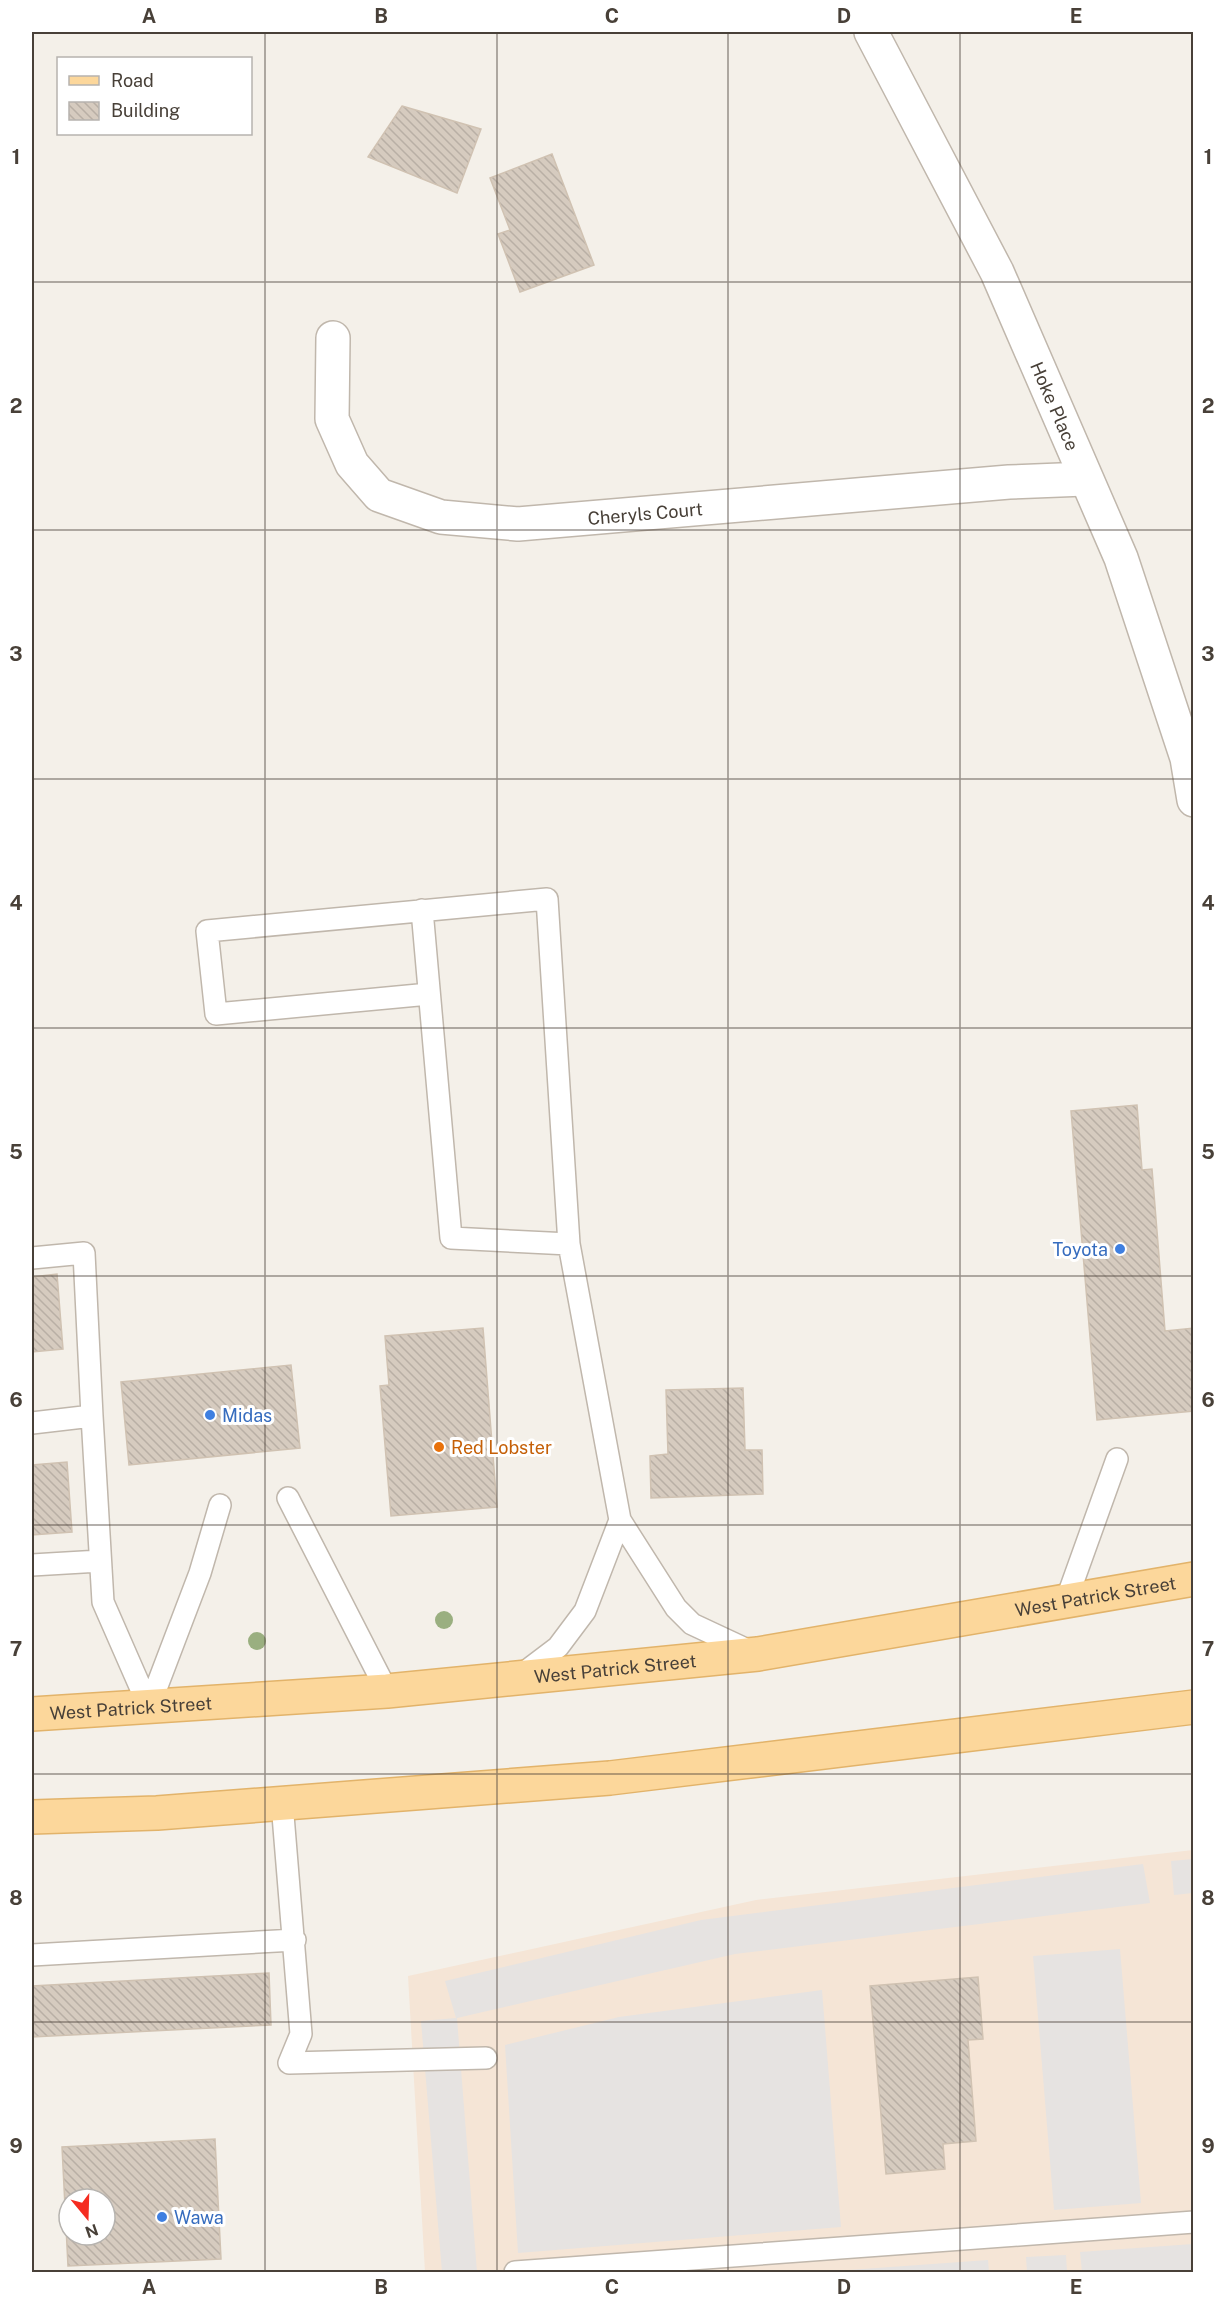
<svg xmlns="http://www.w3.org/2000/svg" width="1225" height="2304" font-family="'Public Sans',sans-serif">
<defs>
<pattern id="building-back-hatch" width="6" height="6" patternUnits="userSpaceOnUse" patternTransform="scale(1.5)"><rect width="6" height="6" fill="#d6cbbf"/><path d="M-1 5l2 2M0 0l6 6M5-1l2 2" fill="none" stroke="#b9afa5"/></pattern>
</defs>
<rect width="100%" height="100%" fill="#f4f0e9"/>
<!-- commercial -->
<path fill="#f5e5d6" d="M1193 1850V2272H425L408 1976 756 1900Z"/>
<!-- parking -->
<path fill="#e6e3e1" d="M1193 1859V1893L1174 1895 1171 1861Z
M1143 1864 1150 1903 735 1954 457 2018 477 2272H442L421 2021 456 2018 445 1981 701 1920Z
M1120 1949 1141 2203 1054 2210 1033 1956Z
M822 1990 841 2227 518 2253 505 2045 619 2017Z
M1193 2244V2272H1082L1080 2252Z
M1066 2255 1067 2272H1027L1026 2257Z
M988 2260 989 2272H821Z"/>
<!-- building -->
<path fill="url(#building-back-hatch)" stroke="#d0c2b2" stroke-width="1.5" fill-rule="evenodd" d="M402 106 481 129 457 193 368 157Z
M552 154 594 265 520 292 498 234 510 230 490 178Z
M1137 1105 1142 1170 1152 1169 1165 1331 1194 1328V1411L1097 1420 1071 1111Z
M57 1274 63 1349 32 1352V1277Z
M483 1328 497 1507 391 1516 380 1386 389 1385 385 1336Z
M291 1365 300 1448 129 1465 121 1382Z
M743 1388 745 1450H762L763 1494 651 1498 650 1456 668 1454 666 1390Z
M67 1462 72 1532 32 1535V1465Z
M269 1973 271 2025 32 2037V1986Z
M978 1977 983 2039 968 2040 976 2141 943 2144 945 2169 886 2174 870 1986Z
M215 2139 221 2259 68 2266 62 2147ZM69 2199H105V2235H69Z"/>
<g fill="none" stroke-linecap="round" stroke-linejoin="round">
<defs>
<path id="service" d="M422 910 451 1238 569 1244
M429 994 216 1014 207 931 547 899 569 1244 620 1520 676 1608 692 1624 754 1653
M32 1258 84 1253 92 1416
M32 1423 92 1416 103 1602 149 1707
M288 1498 387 1691
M32 1565 100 1561
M1066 1601 1117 1459
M521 1675 558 1647 585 1611 620 1520
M149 1707 200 1573 220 1505
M282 1803 301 2034 289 2063 486 2058
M32 1955 295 1940
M515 2272 1194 2222"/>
<g id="minor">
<path id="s1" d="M871 32 997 272 1121 558 1187 758 1194 800"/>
<path id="s2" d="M333 338 332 419 352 464 379 495 441 517 518 524 1009 482 1085 479"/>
</g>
<g id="primary">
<path id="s3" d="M32 1714 387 1691 758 1654 1194 1579"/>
<path d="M32 1817 157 1813 610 1778 1194 1707"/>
</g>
</defs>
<!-- service casing -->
<use href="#service" stroke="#c0b7ac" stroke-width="24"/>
<!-- minor casing -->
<use href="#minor" stroke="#c0b7ac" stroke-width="36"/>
<!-- primary casing -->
<use href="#primary" stroke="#e2b36a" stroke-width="36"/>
<!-- service -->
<use href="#service" stroke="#fff" stroke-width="21"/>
<!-- minor -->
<use href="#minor" stroke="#fff" stroke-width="33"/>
<!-- primary -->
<use href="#primary" stroke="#fcd79b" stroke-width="33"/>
</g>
<!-- trees -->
<g fill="#9aaf80">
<circle cx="444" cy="1620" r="9"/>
<circle cx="257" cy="1641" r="9"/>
</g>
<!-- grid -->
<path fill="none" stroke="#484038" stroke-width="1.5" stroke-opacity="0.55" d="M265 32V2272M497 32V2272M728 32V2272M960 32V2272M32 282H1194M32 530H1194M32 779H1194M32 1028H1194M32 1276H1194M32 1525H1194M32 1774H1194M32 2022H1194"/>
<!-- markers -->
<g fill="#3f7fe0" stroke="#fff" stroke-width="2">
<circle cx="1120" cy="1249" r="6"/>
<circle cx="210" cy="1415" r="6"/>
<circle cx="162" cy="2217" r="6"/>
</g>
<circle fill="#e8710a" stroke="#fff" stroke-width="2" cx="439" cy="1447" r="6"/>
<g text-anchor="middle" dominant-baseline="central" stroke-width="6" stroke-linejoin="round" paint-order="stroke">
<!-- street labels -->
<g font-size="18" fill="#484038" stroke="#fff">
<text stroke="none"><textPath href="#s1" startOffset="417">Hoke Place</textPath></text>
<text stroke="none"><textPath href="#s2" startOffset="442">Cheryls Court</textPath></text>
<text stroke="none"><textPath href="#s3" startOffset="1071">West Patrick Street</textPath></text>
<text stroke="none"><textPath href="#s3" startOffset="585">West Patrick Street</textPath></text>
<text stroke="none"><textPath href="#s3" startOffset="99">West Patrick Street</textPath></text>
</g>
<!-- shop labels -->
<g font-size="18" fill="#366cbe" stroke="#fff" text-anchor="start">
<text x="1108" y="1249" text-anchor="end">Toyota</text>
<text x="222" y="1415">Midas</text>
<text x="174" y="2217">Wawa</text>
</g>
<!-- food labels -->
<g font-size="18" fill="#c56008" stroke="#fff" text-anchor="start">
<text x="451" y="1447">Red Lobster</text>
</g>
</g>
<!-- border -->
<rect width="1225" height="2304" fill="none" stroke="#ffffff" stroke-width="66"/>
<!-- legend -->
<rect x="57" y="57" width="195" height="78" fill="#ffffff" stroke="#b6b3af" stroke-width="1.5"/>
<rect x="69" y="76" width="30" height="9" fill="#fcd79b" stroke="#b6b3af" stroke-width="1.5"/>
<text x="111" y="87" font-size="18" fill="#484038">Road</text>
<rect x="69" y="102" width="30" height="18" fill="url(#building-back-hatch)" stroke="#b6b3af" stroke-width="1.5"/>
<text x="111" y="117" font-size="18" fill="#484038">Building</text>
<!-- north arrow -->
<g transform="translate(87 2217) rotate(161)"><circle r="28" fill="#ffffff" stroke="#b6b3af" stroke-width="1.5"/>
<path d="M0-4.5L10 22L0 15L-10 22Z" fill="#f52c20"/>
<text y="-9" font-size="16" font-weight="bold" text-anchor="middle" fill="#484038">N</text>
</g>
<rect x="33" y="33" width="1159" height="2238" fill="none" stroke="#484038" stroke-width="2"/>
<g font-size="20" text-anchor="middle" font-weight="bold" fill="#484038">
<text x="149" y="23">A</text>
<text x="381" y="23">B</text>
<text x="612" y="23">C</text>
<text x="844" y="23">D</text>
<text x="1076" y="23">E</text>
<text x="16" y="164">1</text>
<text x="1208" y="164">1</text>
<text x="16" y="413">2</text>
<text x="1208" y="413">2</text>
<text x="16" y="661">3</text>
<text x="1208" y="661">3</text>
<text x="16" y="910">4</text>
<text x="1208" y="910">4</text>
<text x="16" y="1159">5</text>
<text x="1208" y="1159">5</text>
<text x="16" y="1407">6</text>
<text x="1208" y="1407">6</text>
<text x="16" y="1656">7</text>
<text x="1208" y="1656">7</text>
<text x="16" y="1905">8</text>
<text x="1208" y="1905">8</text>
<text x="16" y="2153">9</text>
<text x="1208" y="2153">9</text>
<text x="149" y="2294">A</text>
<text x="381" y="2294">B</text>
<text x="612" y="2294">C</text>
<text x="844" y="2294">D</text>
<text x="1076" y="2294">E</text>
</g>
</svg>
